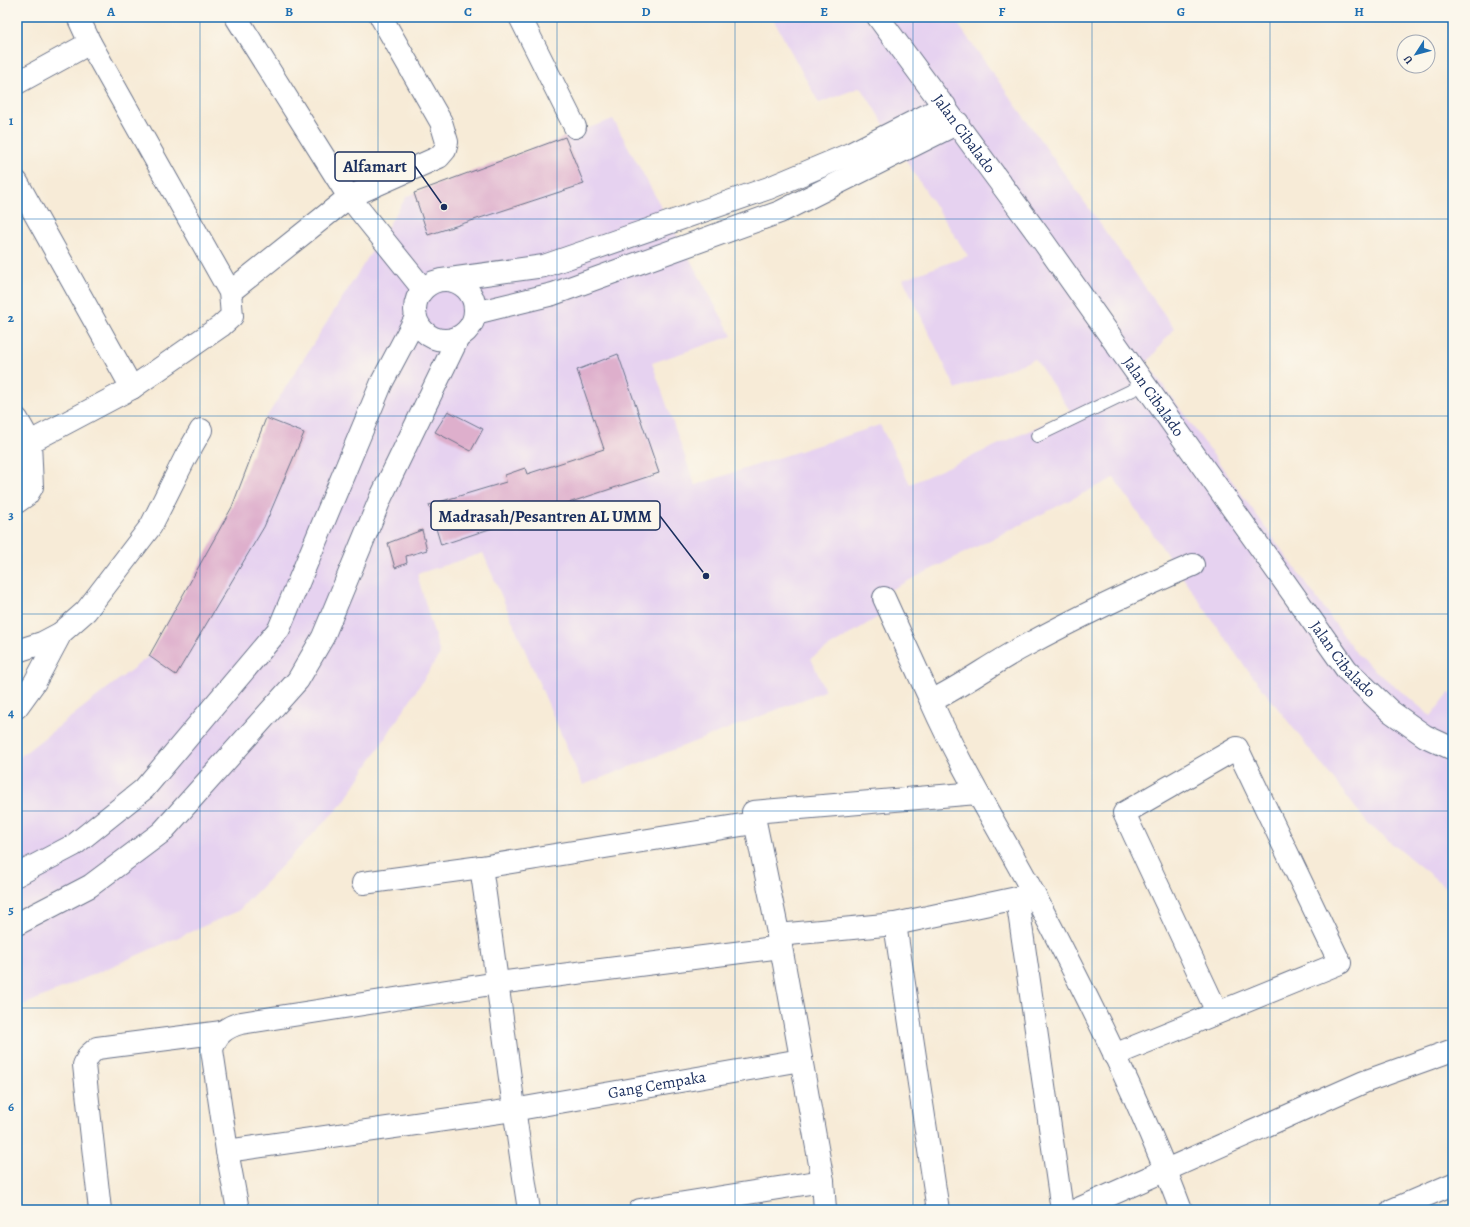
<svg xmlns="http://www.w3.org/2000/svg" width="1470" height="1227" font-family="Alegreya,serif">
<rect width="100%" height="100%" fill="#fbf7ec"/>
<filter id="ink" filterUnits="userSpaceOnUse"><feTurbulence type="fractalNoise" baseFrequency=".025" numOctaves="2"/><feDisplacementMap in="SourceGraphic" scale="8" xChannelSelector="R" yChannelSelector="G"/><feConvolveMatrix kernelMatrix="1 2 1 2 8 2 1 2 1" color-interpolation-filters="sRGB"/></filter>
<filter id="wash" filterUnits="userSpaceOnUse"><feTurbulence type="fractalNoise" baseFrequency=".012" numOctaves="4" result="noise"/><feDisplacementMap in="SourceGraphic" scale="16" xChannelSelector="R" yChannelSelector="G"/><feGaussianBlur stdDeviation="0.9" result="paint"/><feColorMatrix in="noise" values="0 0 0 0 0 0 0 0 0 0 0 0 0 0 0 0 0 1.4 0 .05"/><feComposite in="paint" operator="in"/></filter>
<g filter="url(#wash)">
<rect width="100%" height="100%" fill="#f7ebd7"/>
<!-- built -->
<path fill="#e6d2f0" d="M772 17H953L1174 328 1147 363 1359 657 1431 716 1449 693 1453 695V893L1369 825 1240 660 1114 478 874 598 883 614 811 658 825 691 583 785 483 553 417 574 440 654 343 803 238 911 17 1008V759L149 656 232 507 266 418 407 196 613 119 732 336 652 363 695 485 880 425 910 484 1071 412 1035 359 956 389 903 279 968 256 912 170 861 87 819 103Z"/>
<g id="blocks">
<!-- building -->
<path fill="#deafcc" d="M565 137 584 184 428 235 414 193Z
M618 354 659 473 441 545 429 505 506 482 505 475 525 468 527 474 604 449 577 370Z
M448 411 483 429 471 451 435 432Z
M266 418 304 433 264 527 176 675 149 656 232 507Z
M422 530 427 550 406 556 407 563 395 568 388 543Z"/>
</g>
</g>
<g filter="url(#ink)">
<use href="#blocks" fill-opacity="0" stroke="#687188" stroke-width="1"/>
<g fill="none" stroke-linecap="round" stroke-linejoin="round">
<defs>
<path id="service" d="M1037 436 1145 384"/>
<g id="minor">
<path d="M236 17 349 197 423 289"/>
<path d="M520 17 575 127"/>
<path d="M17 83 90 43"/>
<path d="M17 182 132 388"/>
<path d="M230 292 349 197 439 157 445 150 447 142 441 122 381 17"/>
<path d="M17 419 30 442 32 487 27 495 17 502"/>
<path d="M30 442 132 388 221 326 232 316 230 292 90 43 78 17"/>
<path d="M884 598 931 701"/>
<path d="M17 651 42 643 61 633 86 611 151 526 185 458 201 430"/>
<path d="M17 707 35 682 61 633"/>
<path d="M481 867C498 981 511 1096 529 1210"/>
<path d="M363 883 481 867 754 823"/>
<path d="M1017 898 1062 1210"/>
<path d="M895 924 938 1210"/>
<path d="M778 935 895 924 1017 898 1030 897"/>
<path d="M1114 1055 1340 963 1237 748 1124 813 1217 1012"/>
<path id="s1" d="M227 1151 513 1110 801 1060"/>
<path d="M100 1210 84 1065 89 1055 97 1048 222 1032"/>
<path d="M238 1210 227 1151 212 1050C216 1034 226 1027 241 1023L498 983 781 947"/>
<path d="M640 1210 823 1181"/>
<path d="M825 1210 823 1181 781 947 753 812 977 793"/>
<path d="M1076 1210 1364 1082 1453 1050"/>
<path d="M1181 1210C1141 1103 1089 999 1036 898 1001 832 961 769 931 701 964 685 991 664 1023 647 1078 617 1135 590 1193 565"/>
<path d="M1392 1210 1453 1184"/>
</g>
<g id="tertiary">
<path id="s2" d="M878 17 1043 241 1347 670 1390 711 1425 736 1453 749"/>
<circle cx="445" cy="310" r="30"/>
<path d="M442 280 544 266 769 188 850 154 945 106"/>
<path d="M475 313 553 294 780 212 958 123"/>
<path d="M17 875 74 845 144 789 279 629 382 382 416 318"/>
<path d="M17 924 90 886 162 832 298 680 323 637 381 497 458 338"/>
</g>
</defs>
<!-- service casing -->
<use href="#service" stroke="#687188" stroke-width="14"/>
<!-- minor casing -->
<use href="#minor" stroke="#687188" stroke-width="24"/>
<!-- tertiary casing -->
<use href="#tertiary" stroke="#687188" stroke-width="24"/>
<!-- service -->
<use href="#service" stroke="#fff" stroke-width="12"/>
<!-- minor -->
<use href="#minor" stroke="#fff" stroke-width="22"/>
<!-- tertiary -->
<use href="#tertiary" stroke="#fff" stroke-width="22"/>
</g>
</g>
<!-- grid -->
<path fill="none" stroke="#1f6fb2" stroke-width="1" stroke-opacity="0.55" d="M200 17V1210M378 17V1210M557 17V1210M735 17V1210M913 17V1210M1092 17V1210M1270 17V1210M17 219H1453M17 416H1453M17 614H1453M17 811H1453M17 1008H1453"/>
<g text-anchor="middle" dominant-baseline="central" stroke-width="3" stroke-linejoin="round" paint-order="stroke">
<!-- street labels -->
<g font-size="16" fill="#1b2f5e" stroke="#fbf7ec">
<text stroke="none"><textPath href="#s2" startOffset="145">Jalan Cibalado</textPath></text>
<text stroke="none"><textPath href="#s2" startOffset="469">Jalan Cibalado</textPath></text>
<text stroke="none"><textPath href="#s2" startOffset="793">Jalan Cibalado</textPath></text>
<text stroke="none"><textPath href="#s1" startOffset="435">Gang Cempaka</textPath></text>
</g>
</g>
<!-- callouts -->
<path fill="none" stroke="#1b2f5e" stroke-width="1.5" d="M444 207L415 166M706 576L660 516"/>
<g fill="#1b2f5e" stroke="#fbf7ec" stroke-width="1.5">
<circle cx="444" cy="207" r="4"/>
<circle cx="706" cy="576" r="4"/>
</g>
<g fill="#fbf7ec" stroke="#1b2f5e" stroke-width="1.5">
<rect x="335" y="152" width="80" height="29" rx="4"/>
<rect x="431" y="501" width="229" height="29" rx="4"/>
</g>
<g font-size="17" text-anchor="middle" font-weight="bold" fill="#1b2f5e">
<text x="375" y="172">Alfamart</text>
<text x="545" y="522">Madrasah/Pesantren AL UMM</text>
</g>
<!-- margin -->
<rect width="1470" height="1227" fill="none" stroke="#fbf7ec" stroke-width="44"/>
<!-- north arrow -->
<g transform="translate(1416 54) rotate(234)"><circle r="19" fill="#fbf7ec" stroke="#a1a7b3"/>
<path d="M0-3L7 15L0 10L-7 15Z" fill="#1f6fb2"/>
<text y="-6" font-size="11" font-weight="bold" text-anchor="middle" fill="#1b2f5e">U</text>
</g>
<rect x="22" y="22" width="1426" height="1183" fill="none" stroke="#1f6fb2" stroke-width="1.5"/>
<g font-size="13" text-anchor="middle" font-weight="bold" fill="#1f6fb2">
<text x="111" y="16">A</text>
<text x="289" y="16">B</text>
<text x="468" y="16">C</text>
<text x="646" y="16">D</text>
<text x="824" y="16">E</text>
<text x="1002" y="16">F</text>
<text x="1181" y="16">G</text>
<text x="1359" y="16">H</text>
<text x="11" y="125">1</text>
<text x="11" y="322">2</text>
<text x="11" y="519">3</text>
<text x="11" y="717">4</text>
<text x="11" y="914">5</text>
<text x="11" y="1111">6</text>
</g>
</svg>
